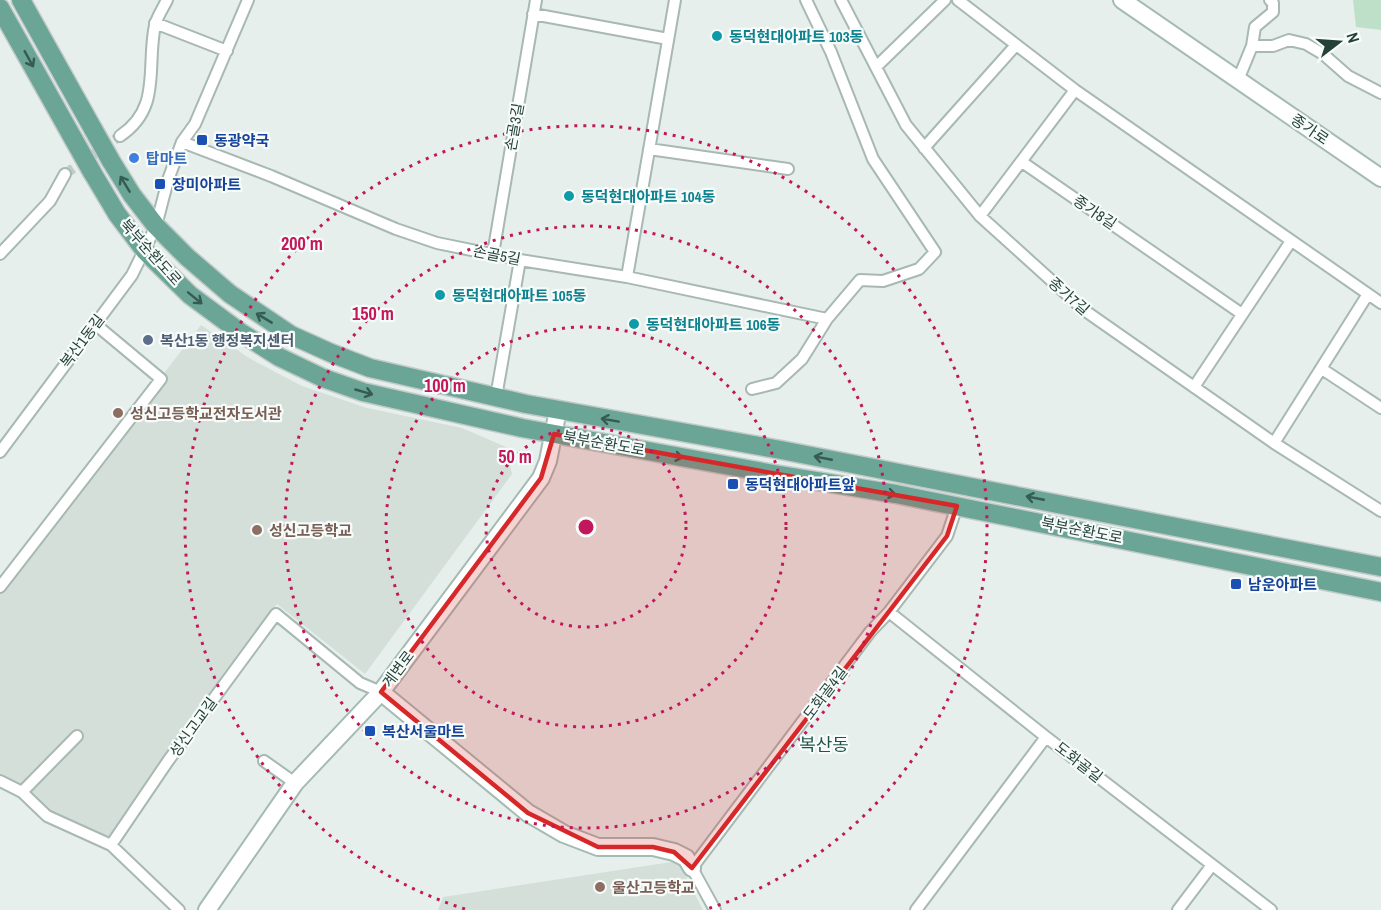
<svg xmlns="http://www.w3.org/2000/svg" width="1381" height="910" font-family="'Archivo Narrow','Noto Sans KR',sans-serif">
<rect width="100%" height="100%" fill="#e6efeb"/>
<!-- built -->
<path fill="#d4dfda" d="M201 325 249 358 302 386 367 408 462 428 506 447 512 474 365 674 277 604 111 841 47 816 0 781V587Z
M678 861 703 910H438L443 897Z"/>
<!-- green -->
<path fill="#bfe0c8" d="M1353 0H1381V30L1356 27Z"/>
<g fill="none" stroke-linecap="round" stroke-linejoin="round">
<!-- street-tunnel -->
<path stroke="#bfccc8" stroke-width="10" stroke-dasharray="10 5" stroke-linecap="butt" d="M65 174 120 136"/>
<defs>
<path id="street" d="M841 0 906 125 980 216 1084 310 1274 443 1381 511
M958 0 1075 90 1381 303
M533 14 668 39
M155 23 227 51
M1252 46H1273L1289 40 1306 44 1323 54 1348 76 1381 93
M876 67 945 0
M1238 80 1252 46 1255 27 1273 12V3L1270 0
M120 136C162 108 146 68 155 25 157 17 163 8 167 0
M182 142 271 176 396 229 437 243 520 260 627 277 827 319
M924 148 1016 45
M649 149 788 169
M1022 162 1242 314
M980 216 1075 90
M0 254 50 201 65 174
M493 254 536 0
M627 277 675 0
M1322 369 1381 408
M1194 387 1291 241
M752 389 776 383 802 359 827 319 860 280 883 281 919 269 935 252 873 159 831 52 806 0
M496 397 520 260
M1274 443 1368 294
M0 452 132 275 156 226 168 180 182 142 195 124 248 0
M0 587 161 379 95 324
M889 612 1046 737 1271 910
M264 761 295 783
M0 781 22 792 47 816 111 845 179 910
M22 792 77 736
M111 845 168 761 276 614 360 683 381 692
M715 910 692 868 870 632 889 612 947 536 957 506
M916 910 1046 737
M1178 910 1212 865"/>
<path id="secondary" d="M1122 0 1381 178
M381 692 528 813 564 834 598 847H653L674 852 686 858 692 868
M207 910 295 783 381 692 541 478 548 461 558 410"/>
<path id="primary" d="M21 0 93 129
M0 8 74 140
M111 161 132 195 156 226 187 257 230 294 291 335 331 353 370 368 526 404 781 450 1381 567
M92 172 117 214 145 251 190 295 240 332 279 357 323 378 363 392 522 428 774 474 896 494 1381 592"/>
</defs>
<!-- street casing -->
<use href="#street" stroke="#a8b8b2" stroke-width="14"/>
<!-- secondary casing -->
<use href="#secondary" stroke="#a4bbb3" stroke-width="20"/>
<!-- primary casing -->
<use href="#primary" stroke="#c2cac8" stroke-width="21"/>
<!-- street -->
<use href="#street" stroke="#fff" stroke-width="10"/>
<!-- secondary -->
<use href="#secondary" stroke="#fff" stroke-width="16"/>
<!-- primary -->
<use href="#primary" stroke="#6aa596" stroke-width="18"/>
<defs>
<path id="primary-bridge" d="M93 129 111 161
M74 140 92 172"/>
</defs>
<!-- primary-bridge casing -->
<use href="#primary-bridge" stroke="#c2cac8" stroke-width="21" stroke-linecap="butt"/>
<!-- primary-bridge -->
<use href="#primary-bridge" stroke="#6aa596" stroke-width="18"/>
</g>
<!-- one-way arrows -->
<defs><path id="oneway-shaft" d="M-6 0H5M1.5-3L5.5 0L1.5 3" fill="none" stroke-width="1.6" stroke-linecap="round" stroke-linejoin="round" transform="scale(1.5)"/></defs>
<g stroke="#365b51">
<use href="#oneway-shaft" transform="translate(29 59) rotate(61)"/>
<use href="#oneway-shaft" transform="translate(125 184) rotate(-121)"/>
<use href="#oneway-shaft" transform="translate(195 298) rotate(39)"/>
<use href="#oneway-shaft" transform="translate(264 318) rotate(-149)"/>
<use href="#oneway-shaft" transform="translate(364 392) rotate(16)"/>
<use href="#oneway-shaft" transform="translate(610 420) rotate(-170)"/>
<use href="#oneway-shaft" transform="translate(674 456) rotate(10)"/>
<use href="#oneway-shaft" transform="translate(823 458) rotate(-169)"/>
<use href="#oneway-shaft" transform="translate(887 493) rotate(10)"/>
<use href="#oneway-shaft" transform="translate(1035 498) rotate(-169)"/>
</g>
<!-- marked area -->
<path fill="#d62828" fill-opacity="0.2" stroke="#d62828" stroke-width="4.5" stroke-linejoin="round" d="M554 434 957 506 947 536 692 868 674 852 653 847H598L528 813 381 692 541 478Z"/>
<!-- distance rings -->
<g fill="none" stroke="#c2185b" stroke-width="3" stroke-dasharray="3 6">
<circle cx="586" cy="527" r="100"/>
<circle cx="586" cy="527" r="200"/>
<circle cx="586" cy="527" r="301"/>
<path d="M465 909A401 401 0 1 1 707 909"/>
</g>
<!-- markers -->
<g fill="#0f9aa8" stroke="#f7fbf9" stroke-width="2">
<circle cx="717" cy="36" r="6"/>
<circle cx="569" cy="196" r="6"/>
<circle cx="440" cy="295" r="6"/>
<circle cx="634" cy="324" r="6"/>
</g>
<g fill="#1a4fb4" stroke="#f7fbf9" stroke-width="2">
<rect x="196" y="134" width="12" height="12" rx="3"/>
<rect x="154" y="178" width="12" height="12" rx="3"/>
<rect x="727" y="478" width="12" height="12" rx="3"/>
<rect x="1230" y="578" width="12" height="12" rx="3"/>
<rect x="364" y="725" width="12" height="12" rx="3"/>
</g>
<circle fill="#3f7fe0" stroke="#f7fbf9" stroke-width="2" cx="134" cy="158" r="6"/>
<circle fill="#5c6f8a" stroke="#f7fbf9" stroke-width="2" cx="148" cy="340" r="6"/>
<g fill="#8d6e63" stroke="#f7fbf9" stroke-width="2">
<circle cx="118" cy="413" r="6"/>
<circle cx="257" cy="530" r="6"/>
<circle cx="600" cy="887" r="6"/>
</g>
<g text-anchor="middle" dominant-baseline="central" stroke-width="4.5" stroke-linejoin="round" paint-order="stroke">
<!-- culture labels -->
<g font-size="15" font-weight="bold" fill="#0d838f" stroke="#f7fbf9" text-anchor="start">
<text x="729" y="36">동덕현대아파트 103동</text>
<text x="581" y="196">동덕현대아파트 104동</text>
<text x="452" y="295">동덕현대아파트 105동</text>
<text x="646" y="324">동덕현대아파트 106동</text>
</g>
<!-- street labels -->
<g font-size="15" fill="#24423a" stroke="#f7fbf9">
<text transform="translate(514 127) rotate(-80)">손골3길</text>
<text transform="translate(1310 129) rotate(34)">종가로</text>
<text transform="translate(1095 212) rotate(34)">종가8길</text>
<text transform="translate(151 252) rotate(48)">북부순환도로</text>
<text transform="translate(497 255) rotate(11)">손골5길</text>
<text transform="translate(1069 296) rotate(41)">종가7길</text>
<text transform="translate(82 341) rotate(-53)">복산1동길</text>
<text transform="translate(604 443) rotate(10)">북부순환도로</text>
<text transform="translate(1082 530) rotate(11)">북부순환도로</text>
<text transform="translate(398 669) rotate(-53)">계변로</text>
<text transform="translate(825 693) rotate(-53)">도화골4길</text>
<text transform="translate(193 727) rotate(-54)">성신고교길</text>
<text transform="translate(1079 762) rotate(38)">도화골길</text>
</g>
<!-- transit labels -->
<g font-size="15" font-weight="bold" fill="#164399" stroke="#f7fbf9" text-anchor="start">
<text x="214" y="140">동광약국</text>
<text x="172" y="184">장미아파트</text>
<text x="745" y="484">동덕현대아파트앞</text>
<text x="1248" y="584">남운아파트</text>
<text x="382" y="731">복산서울마트</text>
</g>
<!-- shop labels -->
<g font-size="15" font-weight="bold" fill="#366cbe" stroke="#f7fbf9" text-anchor="start">
<text x="146" y="158">탑마트</text>
</g>
<!-- service labels -->
<g font-size="15" font-weight="bold" fill="#4e5e75" stroke="#f7fbf9" text-anchor="start">
<text x="160" y="340">복산1동 행정복지센터</text>
</g>
<!-- education labels -->
<g font-size="15" font-weight="bold" fill="#785e54" stroke="#f7fbf9" text-anchor="start">
<text x="130" y="413">성신고등학교전자도서관</text>
<text x="269" y="530">성신고등학교</text>
<text x="612" y="887">울산고등학교</text>
</g>
<!-- quarter labels -->
<g font-size="18" fill="#1f5548" stroke="#f7fbf9">
<text x="824" y="744">복산동</text>
</g>
</g>
<circle cx="586" cy="527" r="9" fill="#c2185b" stroke="#f7fbf9" stroke-width="3"/>
<g font-size="18" text-anchor="middle" font-weight="bold" fill="#c2185b" stroke="#f7fbf9" stroke-width="4.5" stroke-linejoin="round" paint-order="stroke">
<text x="302" y="250">200 m</text>
<text x="373" y="320">150 m</text>
<text x="445" y="392">100 m</text>
<text x="515" y="463">50 m</text>
</g>
<!-- north arrow -->
<g transform="translate(1339 42) rotate(73)" stroke="#f7fbf9" stroke-width="4.5" paint-order="stroke">
<path d="M0-4.5L10 22L0 15L-10 22Z" fill="#24423a"/>
<text y="-9" font-size="16" font-weight="bold" text-anchor="middle" fill="#24423a">N</text>
</g>
</svg>
